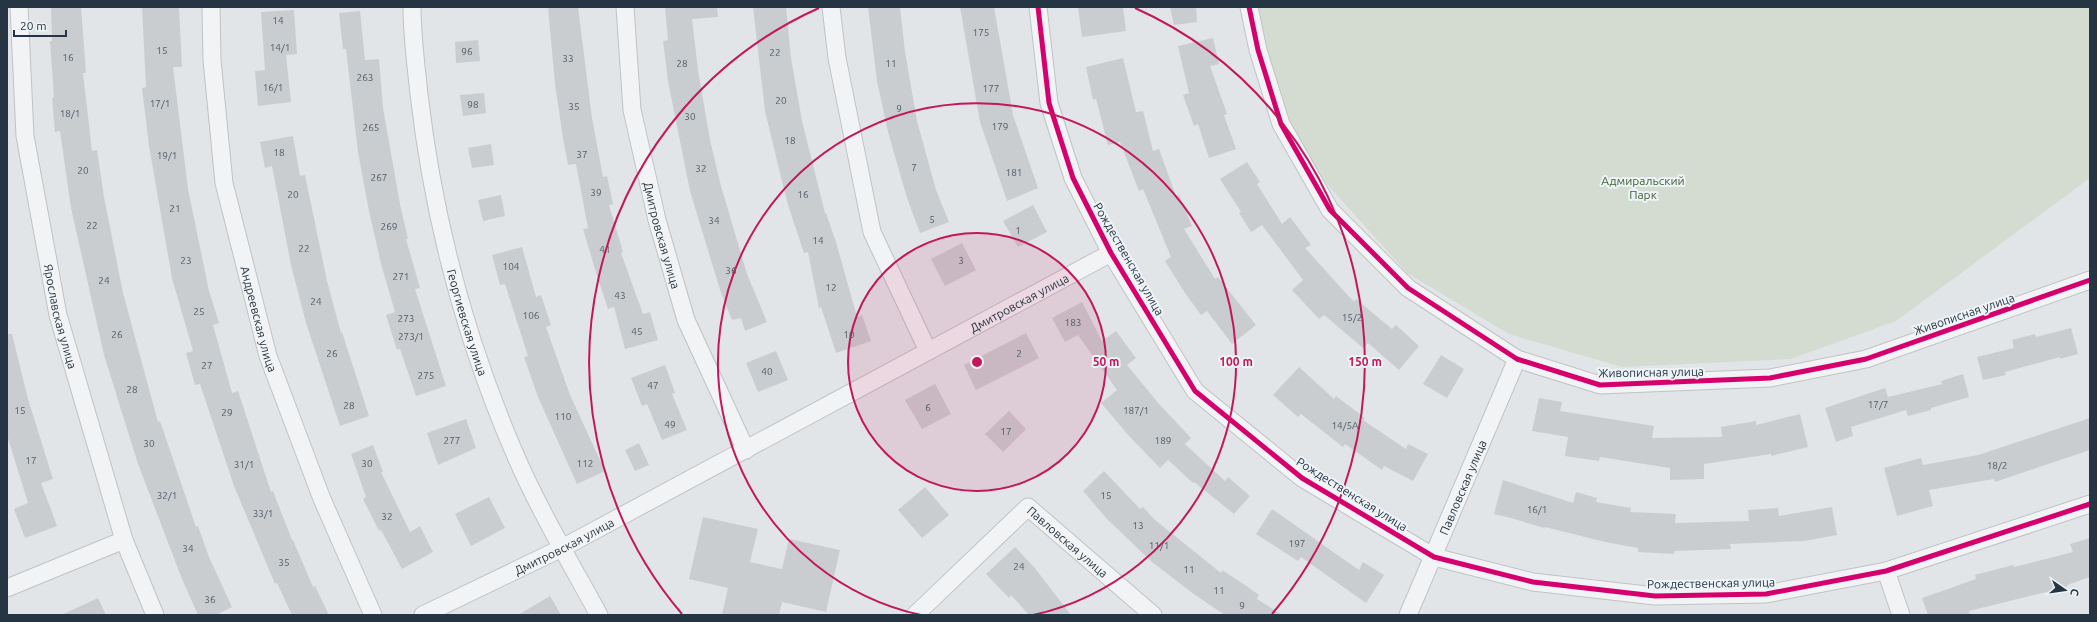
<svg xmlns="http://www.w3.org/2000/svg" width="2097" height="622" font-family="Ubuntu,sans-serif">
<rect width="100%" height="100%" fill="#e2e5e7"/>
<!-- green -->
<path fill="#d4dcd1" d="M1255 7H2090V178L1896 321 1791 359 1622 367 1509 334 1407 273 1326 183 1281 110Z"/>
<!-- building -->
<path fill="#cacdd0" d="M51 7H81L86 73H83L92 151 97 150 104 197 123 293 158 422 160 421 196 527 198 526 209 557 232 607 216 615H198L182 579 138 464 104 355 71 208 60 131 55 132 52 98 54 97 50 41H52Z
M142 7H179L182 67H173L188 189 209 291 219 323 213 325 232 393 238 391 271 492 273 491 292 540H293L313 587 315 586 329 615H292L277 583 275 584 234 486 200 384 195 385 186 353 193 351 172 278 149 146 142 88 146 87Z
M548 7H578L592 118 603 177 607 176 613 204 609 205 623 252 621 253 643 314 650 312 658 340 625 349 614 307 608 309 597 276 583 229 588 228 576 164 568 165 563 138 555 84Z
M665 7H717L718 17 692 19 698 70 710 140 721 186 747 274 767 322 745 331 741 318 732 320 721 293 690 191 668 81 663 41 668 40Z
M753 7H786L791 58 802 121 825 213H826L836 242 857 317 862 315 871 341 836 353 821 307 819 308 808 252 804 253 788 205 779 169 765 111Z
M868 7H900L905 52 917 121 936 190 949 222 920 233 907 198 888 132 877 81Z
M960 7H994L1013 115 1038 188 1007 201 980 122Z
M1078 7H1123L1126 31 1082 37Z
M1170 7H1196L1197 22 1174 25Z
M294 10 297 54 286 55 291 102 258 106 255 71 265 70 261 12Z
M360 11 365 60 379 59 383 108 400 204 408 239H406L420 288 415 289 446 386 416 396 400 349 397 350 386 315 395 312 381 264 369 211 358 152 346 49H343L339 13Z
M1213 38 1219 64 1210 66 1227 114 1224 115 1236 149 1209 158 1198 124 1194 126 1183 95 1189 93 1178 46Z
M478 40 480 61 456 63 455 42Z
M1123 58 1136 112 1143 111 1153 151 1159 149 1176 196 1179 195 1192 226 1184 229 1215 279 1218 277 1256 325 1232 344 1207 311 1201 315 1185 293 1165 261 1171 257 1143 189 1139 191 1120 142 1108 145 1096 99 1093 100 1086 67Z
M484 93 486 113 463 116 460 95Z
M293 136 300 176 305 175 327 281 341 333 342 332 369 416 340 426 306 323 291 265 272 166 265 168 260 142Z
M491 144 494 165 472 168 468 148Z
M1247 162 1260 182 1257 184 1282 224 1290 217 1311 245 1305 248 1354 302 1356 299 1392 329 1396 325 1419 346 1399 370 1368 343 1363 348 1324 315 1319 319 1292 290 1303 280 1262 225 1251 232 1239 213 1241 212 1220 179Z
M501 195 505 216 483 221 478 200Z
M1033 205 1047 232 1018 247 1003 221Z
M962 243 976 270 945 286 931 259Z
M522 247 536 297 541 295 551 325 546 327 570 395 605 471 577 484 538 397 524 357 528 356 505 284 500 285 492 255Z
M1082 302 1102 341 1116 331 1136 358 1127 365 1159 404 1191 438 1185 444 1225 481 1228 477 1250 496 1234 514 1194 482 1193 483 1168 460 1160 468 1129 436 1101 403 1117 390 1078 335 1065 342 1052 318Z
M2071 328 2078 354 2060 359V357L2005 372 2006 375 1983 380 1977 357 2014 348 2012 340 2035 334 2036 337Z
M1026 333 1039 358 976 390 964 365Z
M7 334H12L28 399 53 479 41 483 57 526 25 538 14 509 28 503 7 435Z
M776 351 788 380 758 392 746 363Z
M1441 355 1464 369 1447 398 1423 384Z
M665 365 675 393 672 394 687 430 662 440 647 404 642 406 631 378Z
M1299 367 1334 399 1336 396 1365 418 1363 420 1406 449 1408 444 1428 454 1413 481 1384 466 1382 470 1345 444 1343 447 1301 414 1298 417 1273 395Z
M1963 374 1969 397 1931 408V410L1908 416 1906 410 1851 427 1853 436 1836 442 1825 408 1885 388 1888 397 1942 384 1941 381Z
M935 384 951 414 922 429 905 400Z
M1539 398 1562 402 1560 411 1654 426 1652 438 1722 437 1721 427 1756 421V425L1800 414 1808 447 1771 456V454L1704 464V479L1670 480V468L1600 457 1599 461 1565 456 1568 437 1532 431Z
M1009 411 1026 429 1003 452 985 434Z
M2090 418V450L1995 482 1994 479 1929 490 1933 506 1897 516 1884 468 1921 458 1923 465 1978 455Z
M466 419 476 448 438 465 427 433Z
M639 443 649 465 635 471 625 450Z
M373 445 383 472H381L410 532 420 526 433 552 402 569 381 530 379 531 363 499 366 497 351 454Z
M1104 471 1140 509 1143 507 1155 520 1221 573 1222 570 1245 585 1259 595 1257 599 1282 615H1225L1195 595 1152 562 1107 519 1083 491Z
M1503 480 1573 503 1576 492 1597 498 1596 502 1631 508 1630 512 1676 514 1675 523 1749 521 1748 510 1778 508 1779 516 1832 507 1837 535 1804 541 1730 544 1731 549 1674 551V554L1638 552V548L1605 542 1545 527 1544 528 1511 518 1494 514Z
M925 487 949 515 922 538 898 510Z
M489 497 505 528 471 546 455 514Z
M1272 509 1359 570 1363 562 1384 575 1366 603 1301 557 1298 561 1256 534Z
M703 517 758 529 750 562 782 569 789 539 840 550 826 612 782 602 779 615H722L728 588 689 579Z
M2090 538V577L2067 585V587L1969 611 1970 615H1928L1922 598 1976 579 1975 575 2013 565 2014 567 2073 552 2070 544Z
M1015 547 1034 567 1071 615H1029L1011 595 1009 598 986 574Z
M550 596 561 615H518Z
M98 598 106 615H61Z"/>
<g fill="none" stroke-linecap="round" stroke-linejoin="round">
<defs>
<g id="street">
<path id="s1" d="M19 7 25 136 58 315 124 540 155 615"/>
<path id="s2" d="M211 7 212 60 224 183 268 356 322 499 373 615"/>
<path id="s3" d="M412 7C412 36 416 65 419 94 433 216 465 338 514 452 538 508 570 562 599 615"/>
<path id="s4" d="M625 7 632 110 657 220 686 320 746 450"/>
<path d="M831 7 837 58 872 232 928 351"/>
<path d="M1038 7 1049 103 1073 178 1111 253 1195 391 1302 478 1434 557 1533 582 1655 596 1766 594 1886 571 2090 504"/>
<path d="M1249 7 1258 50 1281 124 1330 210 1408 288 1517 359 1600 385 1770 378 1866 359 2090 280"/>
<path d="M1886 571 1901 615"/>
<path d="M7 588 124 540"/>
<path id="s5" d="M423 615 562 548 1111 253"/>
<path id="s6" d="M915 615 1028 507 1153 615"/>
<path id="s7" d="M1408 615 1517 359"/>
</g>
</defs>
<!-- street casing -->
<use href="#street" stroke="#c0c3c5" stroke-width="19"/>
<!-- street -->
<use href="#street" stroke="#f1f3f4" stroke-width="17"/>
<defs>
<path id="cycleway" d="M1038 7 1049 103 1073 178 1111 253 1195 391 1302 478 1434 557 1533 582 1655 596 1766 594 1886 571 2090 504
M1249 7 1258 50 1281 124 1330 210 1408 288 1517 359 1600 385 1770 378 1866 359 2090 280"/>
</defs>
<!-- cycleway casing -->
<use href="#cycleway" stroke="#eef3f7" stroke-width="8"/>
<!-- cycleway -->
<use href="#cycleway" stroke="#d6006c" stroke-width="5"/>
</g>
<!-- distance rings -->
<circle cx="977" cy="362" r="129" fill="#c2185b" fill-opacity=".12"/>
<g fill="none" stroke="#c2185b" stroke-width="2">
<circle cx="977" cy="362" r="129"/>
<path d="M921 615A259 259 0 1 1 1033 615"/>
<path d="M682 614A388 388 0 0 1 819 8M1135 8A388 388 0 0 1 1272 614"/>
</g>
<g text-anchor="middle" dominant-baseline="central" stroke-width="4" stroke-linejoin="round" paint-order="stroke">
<!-- number labels -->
<g font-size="10" fill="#505c67">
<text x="278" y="20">14</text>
<text x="981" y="32">175</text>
<text x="280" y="47">14/1</text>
<text x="162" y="50">15</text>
<text x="467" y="51">96</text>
<text x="775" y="52">22</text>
<text x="68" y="57">16</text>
<text x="568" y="58">33</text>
<text x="682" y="63">28</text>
<text x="891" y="63">11</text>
<text x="365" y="77">263</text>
<text x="273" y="87">16/1</text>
<text x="991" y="88">177</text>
<text x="781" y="100">20</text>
<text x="160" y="103">17/1</text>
<text x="473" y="104">98</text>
<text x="574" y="106">35</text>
<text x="899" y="108">9</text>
<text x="70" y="113">18/1</text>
<text x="690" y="116">30</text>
<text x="1000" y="126">179</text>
<text x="371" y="127">265</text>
<text x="790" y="140">18</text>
<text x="279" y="152">18</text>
<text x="582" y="154">37</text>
<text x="167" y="155">19/1</text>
<text x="914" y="167">7</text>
<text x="701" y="168">32</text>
<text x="83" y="170">20</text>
<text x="1014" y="172">181</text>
<text x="379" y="177">267</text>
<text x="596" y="192">39</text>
<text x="293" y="194">20</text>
<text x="803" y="194">16</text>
<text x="175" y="208">21</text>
<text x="932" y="219">5</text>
<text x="714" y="220">34</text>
<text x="92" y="225">22</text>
<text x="389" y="226">269</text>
<text x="1018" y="230">1</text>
<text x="818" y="240">14</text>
<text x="304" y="248">22</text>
<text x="605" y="249">41</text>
<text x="186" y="260">23</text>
<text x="961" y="260">3</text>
<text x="511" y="266">104</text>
<text x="731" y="270">36</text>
<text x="401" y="276">271</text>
<text x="104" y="280">24</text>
<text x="831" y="287">12</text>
<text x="620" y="295">43</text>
<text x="316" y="301">24</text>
<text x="199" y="311">25</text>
<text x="531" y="315">106</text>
<text x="1352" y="317">15/2</text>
<text x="406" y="318">273</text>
<text x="1073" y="322">183</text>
<text x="637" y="331">45</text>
<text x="117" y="334">26</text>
<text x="849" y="334">10</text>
<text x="411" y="336">273/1</text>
<text x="332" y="353">26</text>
<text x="1019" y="353">2</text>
<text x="207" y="365">27</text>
<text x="767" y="371">40</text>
<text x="426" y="375">275</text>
<text x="653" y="385">47</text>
<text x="132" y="389">28</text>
<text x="1878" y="404">17/7</text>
<text x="349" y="405">28</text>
<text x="928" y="407">6</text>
<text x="20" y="410">15</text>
<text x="1136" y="410">187/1</text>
<text x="227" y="412">29</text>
<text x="563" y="416">110</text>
<text x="670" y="424">49</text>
<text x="1345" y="425">14/5А</text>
<text x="1006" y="431">17</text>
<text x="452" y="440">277</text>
<text x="1163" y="440">189</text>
<text x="149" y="443">30</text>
<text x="31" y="460">17</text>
<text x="367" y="463">30</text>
<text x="585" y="463">112</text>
<text x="244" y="464">31/1</text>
<text x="1997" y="465">18/2</text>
<text x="167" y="495">32/1</text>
<text x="1106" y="495">15</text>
<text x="1537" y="509">16/1</text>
<text x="263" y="513">33/1</text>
<text x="387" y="516">32</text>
<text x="1138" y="525">13</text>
<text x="1297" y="543">197</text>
<text x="1159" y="545">11/1</text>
<text x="188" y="548">34</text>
<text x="284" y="562">35</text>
<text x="1019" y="566">24</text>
<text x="1189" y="569">11</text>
<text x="1219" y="590">11</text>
<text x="210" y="599">36</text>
<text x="1242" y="605">9</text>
</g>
<!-- park labels -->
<g font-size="12" fill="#426031" stroke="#eef3f7">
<text x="1643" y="180">Адмиральский<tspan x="1643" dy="14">Парк</tspan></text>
</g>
<!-- street labels -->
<g font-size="12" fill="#263543" stroke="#eef3f7">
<text stroke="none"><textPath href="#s4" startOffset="232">Дмитровская улица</textPath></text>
<text transform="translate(1129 259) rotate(60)">Рождественская улица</text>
<text stroke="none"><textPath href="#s5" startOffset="673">Дмитровская улица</textPath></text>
<text transform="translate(1964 314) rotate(-19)">Живописная улица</text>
<text stroke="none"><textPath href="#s1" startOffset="313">Ярославская улица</textPath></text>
<text stroke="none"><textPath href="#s2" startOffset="317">Андреевская улица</textPath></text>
<text stroke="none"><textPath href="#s3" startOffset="321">Георгиевская улица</textPath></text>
<text transform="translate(1651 372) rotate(-1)">Живописная улица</text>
<text stroke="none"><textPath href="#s7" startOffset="139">Павловская улица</textPath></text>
<text transform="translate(1352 494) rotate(32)">Рождественская улица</text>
<text stroke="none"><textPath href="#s6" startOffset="209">Павловская улица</textPath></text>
<text stroke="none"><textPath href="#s5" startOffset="157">Дмитровская улица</textPath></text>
<text transform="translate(1711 583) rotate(-1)">Рождественская улица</text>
</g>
</g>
<circle cx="977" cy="362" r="6" fill="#c2185b" stroke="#eef3f7" stroke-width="2"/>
<g font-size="12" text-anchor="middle" font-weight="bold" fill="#c2185b" stroke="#eef3f7" stroke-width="4" stroke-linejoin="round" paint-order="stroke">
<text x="1106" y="366">50 m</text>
<text x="1236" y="366">100 m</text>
<text x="1365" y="366">150 m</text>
</g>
<!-- border -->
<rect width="2097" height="622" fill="none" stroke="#263543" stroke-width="16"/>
<!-- north arrow -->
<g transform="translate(2065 590) rotate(103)" stroke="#eef3f7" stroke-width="3" paint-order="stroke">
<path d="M0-3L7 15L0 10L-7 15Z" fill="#263543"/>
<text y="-6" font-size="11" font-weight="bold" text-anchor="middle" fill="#263543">С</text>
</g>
<!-- scale -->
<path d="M14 30v6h52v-6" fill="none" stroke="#263543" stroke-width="2"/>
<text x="20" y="30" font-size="12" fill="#263543" stroke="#eef3f7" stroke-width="3" paint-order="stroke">20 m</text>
</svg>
